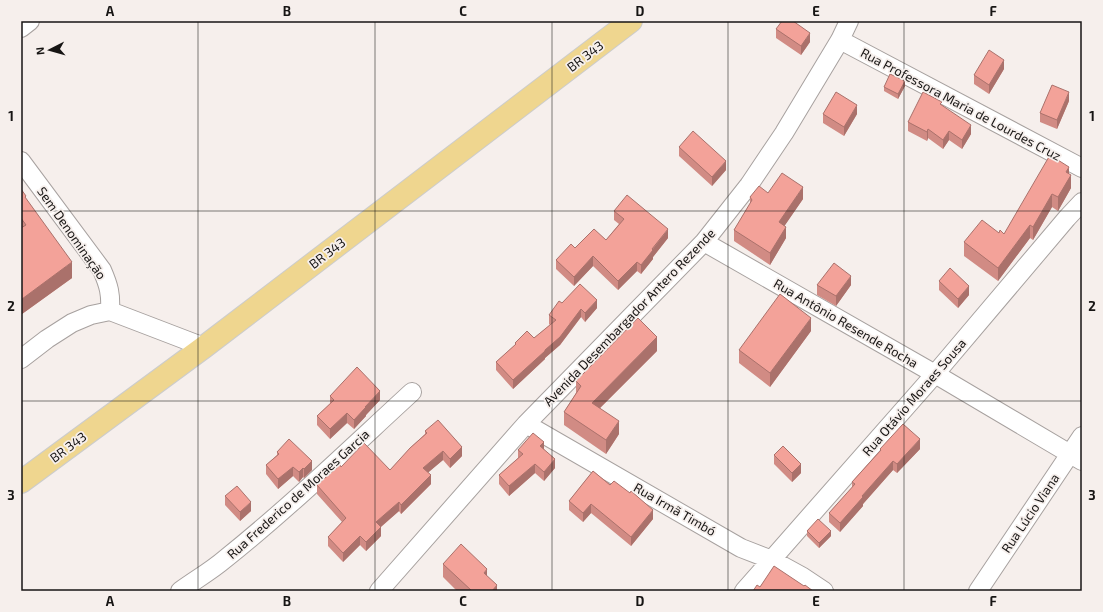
<svg xmlns="http://www.w3.org/2000/svg" width="1103" height="612" font-family="'Exo 2',sans-serif">
<rect width="100%" height="100%" fill="#f6efec"/>
<g fill="none" stroke-linecap="round" stroke-linejoin="round">
<defs>
<path id="minor" d="M21 28 30 21
M840 40 1082 168
M21 161 102 270C109 286 111 294 110 311
M704 242 935 374 1082 461
M21 359 47 339 72 323 91 315 110 311 204 347
M526 424 741 548 772 560 803 577 824 591
M180 591C195 580 211 571 225 559 290 507 351 448 412 392
M379 591 526 424 704 242 749 185 784 133 840 40 849 21
M744 591 935 374 1067 218 1082 202
M978 591 1082 436"/>
<path id="primary" d="M21 482 204 347 631 21"/>
</defs>
<!-- minor casing -->
<use href="#minor" stroke="#a7a19f" stroke-width="20"/>
<!-- primary casing -->
<use href="#primary" stroke="#cccccb" stroke-width="24"/>
<!-- minor -->
<use href="#minor" stroke="#fff" stroke-width="18"/>
<!-- primary -->
<use href="#primary" stroke="#efd68f" stroke-width="22"/>
</g>
<!-- wall -->
<path fill="#d18b84" d="M776 29 810 42 801 55 776 38Z
M1004 69 989 94 974 84V75Z
M905 86 898 99 884 91V87Z
M1069 101 1057 129 1040 122V113Z
M942 105 971 134 962 149 949 140 943 149 928 138 927 141 908 131V122Z
M823 114H857L844 136 823 123Z
M679 147 726 170 712 186 679 156Z
M1069 174 1071 188 1058 211 1052 207 1033 240 1030 238 998 281 964 256V242L999 233 1004 234Z
M21 189 26 199 72 278 22 314 21 313Z
M768 193 803 199 784 226 786 238 770 265 734 241V230L750 204V197Z
M614 211 668 238 653 257V259L641 274 637 271 618 290 593 266 574 286 556 269V260L575 248 606 240 619 224 614 220Z
M939 281 969 295 958 308 939 290Z
M817 285H851L836 306 817 295Z
M562 303 597 308 585 322 581 317 560 345 545 358V359L513 389 496 370V362L515 345V343L534 338 550 325 549 324V315Z
M811 331 770 387 739 363V350Z
M657 351 600 408 619 434 606 454 564 425V412L576 393V381Z
M330 396 380 400 366 415V416L354 429 347 423 330 439 317 425V416L330 404Z
M425 431 462 456 450 468 443 460 428 472 431 484 401 514 399 511 381 527V536L366 551 360 545 343 562 328 546V537L342 522 317 494V485L341 467 390 470 410 449V448L425 434Z
M544 449 555 468 544 481 535 473 509 496 499 484V475L518 458V450Z
M880 449H920L897 473 893 470 863 504V506L840 532 829 522V513L852 488V482L880 451Z
M277 452 312 470 304 478 303 477 299 482 293 476 278 489 266 474V465L277 455Z
M774 455 801 473 792 482 774 464Z
M593 471 653 519 631 546 591 513 583 522 569 510V501Z
M225 496 251 511 240 521 225 505Z
M807 531 831 536 819 548 807 536Z
M443 564 487 576 497 591H457L443 577Z"/>
<!-- shaded-wall -->
<path fill="#aa716b" d="M810 33V42L801 55V46Z
M1004 60V69L989 94V85Z
M905 81V86L898 99V94Z
M1069 92V101L1057 129V120Z
M857 105V114L844 136V127Z
M971 125V134L962 149V140Z
M928 129V138L927 141V132Z
M949 131V140L943 149V140Z
M726 161V170L712 186V177Z
M1069 167V178L1071 175V188L1058 211V197L1066 172Z
M803 187V199L779 234V222Z
M1052 194V207L1033 240V227Z
M1030 225V238L998 281V268Z
M786 227V238L770 265V253Z
M668 229V238L653 257V259L641 274V265Z
M593 256V266L574 286V277Z
M72 262V278L22 314V299Z
M637 262V271L618 290V281Z
M851 276V285L836 306V296Z
M969 286V295L958 308V299Z
M597 300V308L585 322V313Z
M581 309V317L560 345 545 358V359L513 389V380L545 350Z
M811 318V331L770 387V373Z
M657 337V351L592 416V403Z
M380 391V400L366 415V416L354 429V420L365 407Z
M347 413V423L330 439V429Z
M619 421V434L606 454V440Z
M920 439V449L897 473V464Z
M544 442V451L540 446Z
M462 447V456L450 468V459Z
M443 451V460L423 477V468Z
M555 459V468L544 481V472Z
M312 461V470L304 478V469Z
M893 461V470L863 504V506L840 532V523L862 496Z
M535 464V473L509 496V486Z
M801 464V473L792 482V473Z
M293 467V476L278 489V479Z
M303 468V477L299 482V472Z
M431 475V484L401 514V505Z
M251 502V511L240 521V512Z
M399 502V511L376 531V522Z
M591 504V513L583 522V513Z
M653 510V519L631 546V537Z
M381 527V536L366 551V542Z
M831 531V536L819 548V543Z
M360 536V545L343 562V553Z
M487 569V582L484 573Z
M497 585V591H492Z"/>
<!-- building -->
<path fill="#f3a299" stroke="#aa716b" d="M782 21H793L810 33 801 46 776 29Z
M989 50 1004 60 989 85 974 75Z
M890 74 905 81 898 94 884 87Z
M1052 85 1069 92 1057 120 1040 113Z
M836 92 857 105 844 127 823 114Z
M923 92 942 102 940 104 971 125 962 140 949 131 943 140 928 129 927 132 908 122Z
M693 131 726 161 712 177 679 147Z
M1050 155 1069 167 1066 172 1071 175 1058 197 1052 194 1033 227 1030 225 998 268 964 242 982 220 999 233 1000 230 1004 234Z
M782 173 803 187 779 222 786 227 770 253 734 230 752 200 750 197 759 186 768 193Z
M21 189 26 196 25 197 72 262 22 299 21 298V228L26 225 21 218Z
M627 195 668 229 652 249 653 250 641 265 637 262 618 281 593 256 574 277 556 260 571 244 575 248 594 229 606 240 624 219 614 211Z
M834 263 851 276 836 296 817 285Z
M950 268 969 286 958 299 939 281Z
M580 284 597 300 585 313 581 309 560 337 545 350V351L513 380 496 362 516 344 515 343 527 331 534 338 556 320 549 315 559 301 562 303Z
M780 294 811 318 770 373 739 350Z
M638 318 657 337 592 403 619 421 606 440 564 412 581 386 576 381Z
M357 367 380 391 365 407H366L354 420 347 413 330 429 317 416 334 400 330 396Z
M438 420 462 447 450 459 443 451 423 468 431 475 401 505 399 502 376 522 381 527 366 542 360 536 343 553 328 537 346 518 317 485 340 465 341 467 364 443 390 470 410 448 427 433 425 431Z
M903 424 920 439 897 464 893 461 862 496 863 497 840 523 829 513 855 484 852 482 881 450 880 449Z
M533 433 544 442 540 446 555 459 544 472 535 464 509 486 499 475 523 454 518 450Z
M289 439 312 461 304 469 303 468 299 472 293 467 278 479 266 465 279 454 277 452Z
M783 446 801 464 792 473 774 455Z
M593 471 610 485 614 481 630 493 631 491 653 510 631 537 591 504 583 513 569 501Z
M237 486 251 502 240 512 225 496Z
M818 519 831 531 819 543 807 531Z
M461 544 487 569 484 573 497 585 492 591H472L443 564Z
M774 566 804 586 805 585 813 591H753L757 585 760 587Z"/>
<!-- grid -->
<path fill="none" stroke="#171514" stroke-width="1" stroke-opacity="0.55" d="M198 21V591M375 21V591M552 21V591M728 21V591M904 21V591M21 211H1082M21 401H1082"/>
<g text-anchor="middle" dominant-baseline="central" stroke-width="3.5" stroke-linejoin="round" paint-order="stroke">
<!-- street labels -->
<g font-size="13" fill="#171514" stroke="#f6efec">
<text transform="translate(585 56) rotate(-37)">BR 343</text>
<text transform="translate(961 104) rotate(28)">Rua Professora Maria de Lourdes Cruz</text>
<text transform="translate(72 233) rotate(55)">Sem Denominação</text>
<text transform="translate(327 253) rotate(-37)">BR 343</text>
<text transform="translate(629 317) rotate(-46)">Avenida Desembargador Antero Rezende</text>
<text transform="translate(846 323) rotate(30)">Rua Antônio Resende Rocha</text>
<text transform="translate(914 397) rotate(-49)">Rua Otávio Moraes Sousa</text>
<text transform="translate(68 447) rotate(-36)">BR 343</text>
<text transform="translate(298 494) rotate(-42)">Rua Frederico de Moraes Garcia</text>
<text transform="translate(675 509) rotate(30)">Rua Irmã Timbó</text>
<text transform="translate(1030 513) rotate(-56)">Rua Lúcio Viana</text>
</g>
</g>
<!-- border -->
<rect width="1103" height="612" fill="none" stroke="#f6efec" stroke-width="44"/>
<!-- north arrow -->
<g transform="translate(50 50) rotate(264)" stroke="#f6efec" stroke-width="3" paint-order="stroke">
<path d="M0-3L7 15L0 10L-7 15Z" fill="#171514"/>
<text y="-6" font-size="11" font-weight="bold" text-anchor="middle" fill="#171514">N</text>
</g>
<rect x="22" y="22" width="1059" height="568" fill="none" stroke="#171514" stroke-width="1.5"/>
<g font-size="13" text-anchor="middle" font-weight="bold" fill="#171514">
<text x="110" y="16">A</text>
<text x="287" y="16">B</text>
<text x="463" y="16">C</text>
<text x="640" y="16">D</text>
<text x="816" y="16">E</text>
<text x="993" y="16">F</text>
<text x="11" y="121">1</text>
<text x="1092" y="121">1</text>
<text x="11" y="311">2</text>
<text x="1092" y="311">2</text>
<text x="11" y="500">3</text>
<text x="1092" y="500">3</text>
<text x="110" y="606">A</text>
<text x="287" y="606">B</text>
<text x="463" y="606">C</text>
<text x="640" y="606">D</text>
<text x="816" y="606">E</text>
<text x="993" y="606">F</text>
</g>
</svg>
